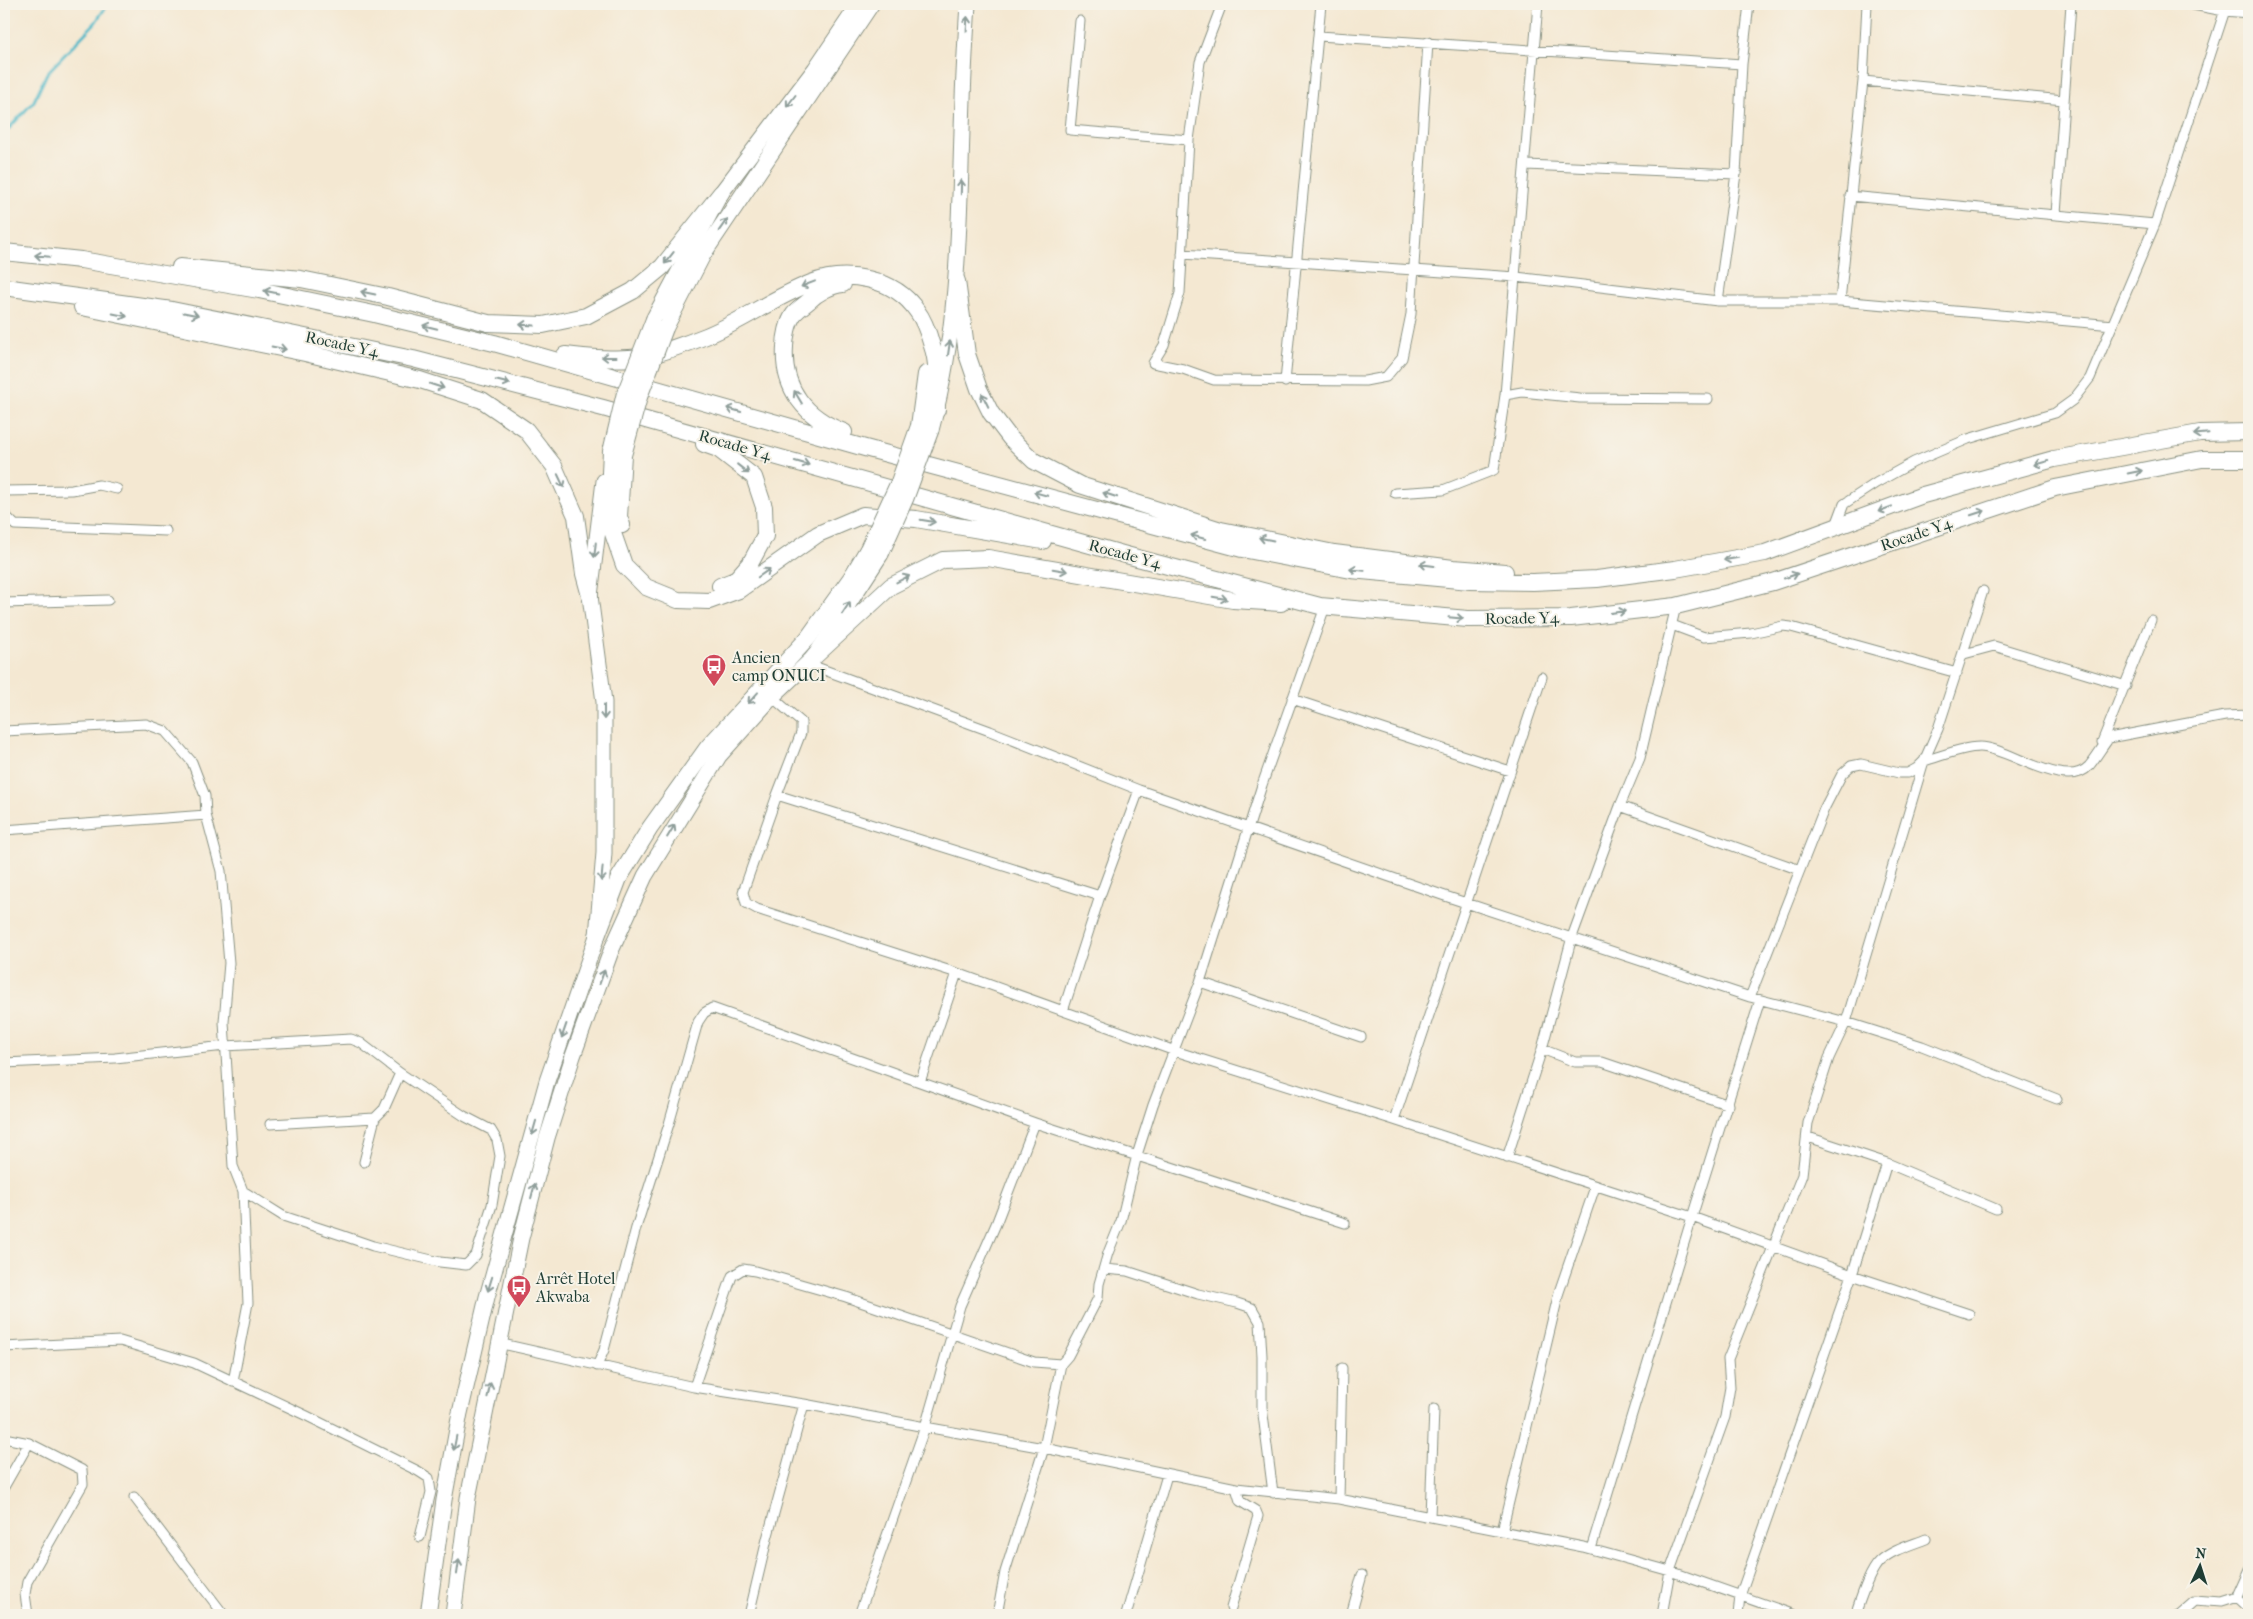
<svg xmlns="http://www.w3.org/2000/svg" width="2253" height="1619" font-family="'IM FELL French Canon',serif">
<rect width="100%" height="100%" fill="#f7f3e8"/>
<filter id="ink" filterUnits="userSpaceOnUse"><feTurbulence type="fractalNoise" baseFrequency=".02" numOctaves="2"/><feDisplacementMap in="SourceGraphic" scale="10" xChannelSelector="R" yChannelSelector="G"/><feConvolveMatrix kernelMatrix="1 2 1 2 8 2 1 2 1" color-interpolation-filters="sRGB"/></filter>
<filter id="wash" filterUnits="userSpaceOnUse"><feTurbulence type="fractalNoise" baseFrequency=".0096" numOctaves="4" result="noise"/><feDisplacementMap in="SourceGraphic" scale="20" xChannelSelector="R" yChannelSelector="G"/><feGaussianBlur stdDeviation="1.12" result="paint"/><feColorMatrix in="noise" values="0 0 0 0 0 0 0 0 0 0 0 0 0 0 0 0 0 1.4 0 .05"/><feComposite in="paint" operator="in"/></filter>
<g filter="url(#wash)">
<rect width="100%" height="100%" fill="#f4e8d2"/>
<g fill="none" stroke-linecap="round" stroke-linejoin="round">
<!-- stream -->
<path stroke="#4cb8c8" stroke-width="3" d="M4 134 34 101 47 73 95 23 108 4"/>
</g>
</g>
<g filter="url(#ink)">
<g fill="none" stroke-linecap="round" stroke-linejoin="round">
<defs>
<path id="street" d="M1222 4 1200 62 1189 140 1180 293 1164 345 1153 363 1183 369 1214 380 1365 381 1386 377 1402 358 1411 314 1428 42
M2188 4 2224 11 2249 13
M1080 21 1070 130 1189 140
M1319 36 1742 64
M1863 81 2064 100
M1526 165 1736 174
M1850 196 2155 224
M2056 214 2071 4
M1182 254 1516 277 1718 301H1840L2113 325
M1718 301 1736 174 1742 64 1749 4
M1840 301 1863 81 1867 4
M1285 382 1321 4
M1505 395 1522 392 1580 398 1708 399
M4 491 72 490 99 485 117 489
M1395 493 1443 490 1494 470 1505 395 1538 4
M4 514 15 525 166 531
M1835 528 1844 504 1876 483 1914 462 1968 439 2055 413 2073 400 2090 378 2155 224 2227 4
M4 603 108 600
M1672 625 1704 637 1751 633 1783 626 1791 627 1957 673
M1964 654 1994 646 2126 686
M808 664 990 731 1139 790 1442 895 1750 997 1846 1022 1922 1046 2057 1099
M772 697 801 722V733L777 795 743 892 746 903 757 909 957 973 1175 1051 1394 1120 1542 677
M1292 699 1510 771
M4 731 146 724 165 731 192 762 205 796 206 815
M2102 742 2151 620
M777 795 1100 896 1063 1011
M1620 806 1640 758 1676 606
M4 830 206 815 221 871 229 963 224 1022 233 1166 243 1191 248 1303 233 1382
M1100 896 1139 790
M1200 982 1361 1037
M1750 997 1824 809 1842 774 1851 766 1861 764 1899 773H1908L1917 768 1924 761 1938 729 1983 591
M1542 1049 1575 1062H1602L1729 1105
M4 1063 115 1058 225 1046 351 1039 361 1043 400 1073 464 1116 491 1130 497 1140 500 1156 492 1205 476 1255 466 1265 440 1262 373 1246 341 1235 283 1216 243 1191
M920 1082 957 973
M1394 1120 1692 1217 1852 1275 1969 1314
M270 1124 375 1118 384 1109 400 1073
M1808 1137 1887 1163 1996 1209
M1507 1158 1542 1049 1572 937 1620 806 1800 870
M364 1162 375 1118
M1104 1269 1127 1271 1198 1294 1237 1303 1252 1308 1260 1322 1262 1356V1407L1273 1493
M498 1343 694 1387 804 1404 925 1427 960 1306 996 1224 1035 1123
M4 1347 120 1341 194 1363 307 1416 418 1471 429 1478 431 1492 420 1537
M597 1366 604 1350 636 1228 669 1124 698 1022 704 1013 712 1008 1035 1123 1345 1223
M694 1387 732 1276 743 1269 755 1271 846 1297 1034 1362 1061 1364 1068 1356 1098 1298 1099 1284 1108 1253 1121 1221 1137 1155 1153 1105 1200 982 1262 785 1325 607
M4 1438 29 1443
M4 1487 29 1443 82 1470 83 1484 27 1582 25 1594 28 1615
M134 1497 224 1615
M1339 1499 1342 1368
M1430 1516 1434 1409
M1502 1531 1559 1292 1595 1187
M1591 1549 1692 1217 1760 1000
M2236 1598 2249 1610
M1231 1608 1258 1516 1256 1511 1240 1501 1236 1488
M749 1615 767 1539 804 1404
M859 1615 925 1427 1044 1448 1236 1488 1339 1499 1583 1547 1670 1571 1795 1615
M997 1615 1005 1572 1044 1448 1061 1364
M1126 1615 1167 1475
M1351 1615 1362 1575
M1662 1615 1670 1571 1725 1417 1730 1387 1728 1359 1802 1175 1808 1123 1829 1058 1846 1022 1924 761C1942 756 1962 747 1980 747 2008 747 2065 792 2089 766 2096 758 2102 747 2109 738L2225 716 2249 715
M1738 1615 1740 1596 1852 1275 1887 1163
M1855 1615C1860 1601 1869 1571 1880 1561 1892 1550 1911 1545 1926 1539
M2179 1615 2195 1601 2220 1603 2236 1598 2249 1569"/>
<path id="primary" d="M654 318 721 193 815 69 859 4
M931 430C961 321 959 210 963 99 964 67 966 35 968 4
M428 1615 444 1500 460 1413 487 1297 547 1081 597 936 604 853V702L590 596 604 481
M453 1615 468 1498 521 1238 547 1138 573 1056 611 951 645 876 719 756 772 697 814 657 881 554"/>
<path id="highway" d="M4 252 81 260 259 290 374 314 494 343 865 448 1242 549 1351 570 1470 581 1533 582 1597 579 1675 569 1765 553 1923 495 2054 459 2200 433 2249 432
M180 267 301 279 388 297 488 323 543 325 586 316 633 291 662 267 721 193
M957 281 967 354 979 389 991 413 1010 438 1034 461 1080 485 1221 530 1334 553 1453 568 1505 572
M843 284C831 285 817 293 809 301 804 305 798 309 794 314 788 322 785 337 785 347 782 389 806 418 844 432
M4 287 172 310 413 359 603 408 1126 555 1320 606 1468 619 1571 618 1676 606 1773 582 2055 488 2202 459H2249
M82 307 305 353 420 380 482 400 526 430 554 466 576 516 584 574 590 596
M665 328 703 254 871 4
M565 355C586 358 620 360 641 357 656 355 691 342 706 336 743 321 774 297 811 283 846 269 895 278 917 311 924 320 929 335 932 346 939 365 936 390 937 410
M919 426 926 374
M704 444 718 449 754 477 764 507 765 536 751 562 735 580 720 586
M611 450 608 519 624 565 646 587 678 600 709 601 739 590 818 534 863 515 916 519 1043 541
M622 525 619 517 623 455
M814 657 891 586 943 560 988 558 1233 600 1281 603
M597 936 619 878 650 828 708 747 808 638 851 578 868 549"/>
</defs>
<!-- street casing -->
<use href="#street" stroke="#8a9283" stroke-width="11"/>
<!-- primary casing -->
<use href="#primary" stroke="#8a9283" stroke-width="17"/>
<!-- highway casing -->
<use href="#highway" stroke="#8a9283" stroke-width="18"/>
<!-- street -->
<use href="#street" stroke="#fff" stroke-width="9"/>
<!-- primary -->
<use href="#primary" stroke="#fff" stroke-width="15"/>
<!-- highway -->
<use href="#highway" stroke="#fff" stroke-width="16"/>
<defs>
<path id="primary-bridge" d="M611 450 624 395 654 318
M881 554 906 498 931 430"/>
<path id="highway-bridge" d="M623 455 639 397 665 328
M868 549 899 482 919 426"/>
</defs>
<!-- primary-bridge casing -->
<use href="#primary-bridge" stroke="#8a9283" stroke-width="17" stroke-linecap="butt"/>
<!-- highway-bridge casing -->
<use href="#highway-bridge" stroke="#8a9283" stroke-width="18" stroke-linecap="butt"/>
<!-- primary-bridge -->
<use href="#primary-bridge" stroke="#fff" stroke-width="15"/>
<!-- highway-bridge -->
<use href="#highway-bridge" stroke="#fff" stroke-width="16"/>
</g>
<!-- one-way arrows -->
<defs><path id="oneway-shaft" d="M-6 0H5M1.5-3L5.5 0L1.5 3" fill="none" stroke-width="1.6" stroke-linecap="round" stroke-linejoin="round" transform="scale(1.25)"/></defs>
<g stroke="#8f9e9a">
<use href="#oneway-shaft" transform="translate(967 24) rotate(-87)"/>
<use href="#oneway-shaft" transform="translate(791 101) rotate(127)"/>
<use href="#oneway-shaft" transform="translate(961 187) rotate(-89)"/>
<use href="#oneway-shaft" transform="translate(723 225) rotate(-55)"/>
<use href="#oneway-shaft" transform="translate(42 256) rotate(-174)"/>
<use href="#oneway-shaft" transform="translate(669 258) rotate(128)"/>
<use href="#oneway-shaft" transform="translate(808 284) rotate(159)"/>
<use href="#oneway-shaft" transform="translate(271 292) rotate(-168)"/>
<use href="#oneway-shaft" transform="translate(368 293) rotate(-168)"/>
<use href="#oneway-shaft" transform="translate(191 314) rotate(11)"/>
<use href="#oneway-shaft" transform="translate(120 315) rotate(12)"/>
<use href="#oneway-shaft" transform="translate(527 325) rotate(-177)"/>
<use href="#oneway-shaft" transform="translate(430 327) rotate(-166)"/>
<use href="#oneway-shaft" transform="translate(279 348) rotate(11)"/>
<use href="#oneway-shaft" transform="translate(949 348) rotate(-82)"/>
<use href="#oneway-shaft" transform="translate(609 357) rotate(180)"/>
<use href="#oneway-shaft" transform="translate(503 382) rotate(14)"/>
<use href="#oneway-shaft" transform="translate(437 386) rotate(18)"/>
<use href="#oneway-shaft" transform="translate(798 397) rotate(-121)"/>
<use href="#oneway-shaft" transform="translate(985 400) rotate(-116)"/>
<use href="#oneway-shaft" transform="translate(734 410) rotate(-164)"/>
<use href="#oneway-shaft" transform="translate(2201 434) rotate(175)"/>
<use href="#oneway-shaft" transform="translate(802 463) rotate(16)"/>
<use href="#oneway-shaft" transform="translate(2041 463) rotate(165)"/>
<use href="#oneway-shaft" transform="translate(743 469) rotate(38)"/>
<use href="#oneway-shaft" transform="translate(2135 472) rotate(-11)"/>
<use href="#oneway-shaft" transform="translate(561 481) rotate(65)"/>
<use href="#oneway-shaft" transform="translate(1041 494) rotate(-165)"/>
<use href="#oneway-shaft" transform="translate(1110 495) rotate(-162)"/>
<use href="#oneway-shaft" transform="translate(1885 509) rotate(159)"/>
<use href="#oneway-shaft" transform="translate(1978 513) rotate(-18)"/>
<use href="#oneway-shaft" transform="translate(928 521) rotate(10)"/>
<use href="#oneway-shaft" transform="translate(1198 537) rotate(-165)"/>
<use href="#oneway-shaft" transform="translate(1266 539) rotate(-168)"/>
<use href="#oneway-shaft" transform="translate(595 550) rotate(96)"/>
<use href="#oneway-shaft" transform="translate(1731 559) rotate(170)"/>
<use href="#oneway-shaft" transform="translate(1427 565) rotate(-173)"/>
<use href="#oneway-shaft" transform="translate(1060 570) rotate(10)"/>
<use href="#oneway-shaft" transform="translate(1357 570) rotate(-174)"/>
<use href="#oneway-shaft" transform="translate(764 573) rotate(-35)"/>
<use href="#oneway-shaft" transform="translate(1791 576) rotate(-19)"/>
<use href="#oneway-shaft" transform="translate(903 579) rotate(-27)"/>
<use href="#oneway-shaft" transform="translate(1220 598) rotate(10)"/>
<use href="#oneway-shaft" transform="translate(846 608) rotate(-57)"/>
<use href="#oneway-shaft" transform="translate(1618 612) rotate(-7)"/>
<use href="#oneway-shaft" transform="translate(1456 618) rotate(5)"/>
<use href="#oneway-shaft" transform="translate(753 698) rotate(132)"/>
<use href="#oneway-shaft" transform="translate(604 712) rotate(90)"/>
<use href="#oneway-shaft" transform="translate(671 831) rotate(-59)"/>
<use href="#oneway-shaft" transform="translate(602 874) rotate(95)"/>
<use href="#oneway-shaft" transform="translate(602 977) rotate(-70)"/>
<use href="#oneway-shaft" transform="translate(564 1031) rotate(109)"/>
<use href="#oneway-shaft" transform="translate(534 1128) rotate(106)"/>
<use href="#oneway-shaft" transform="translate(533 1191) rotate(-75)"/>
<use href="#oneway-shaft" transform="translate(490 1284) rotate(107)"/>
<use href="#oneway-shaft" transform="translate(489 1390) rotate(-78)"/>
<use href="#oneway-shaft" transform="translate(455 1443) rotate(101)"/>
<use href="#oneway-shaft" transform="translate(458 1567) rotate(-82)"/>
</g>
</g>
<!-- icons -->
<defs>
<symbol id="bus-pin" viewBox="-11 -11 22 30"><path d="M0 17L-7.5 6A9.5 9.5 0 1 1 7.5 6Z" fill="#d1495b" stroke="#f7f3e8"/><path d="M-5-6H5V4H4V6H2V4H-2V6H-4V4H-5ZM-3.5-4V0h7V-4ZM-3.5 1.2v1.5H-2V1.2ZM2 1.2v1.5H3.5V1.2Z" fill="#fff"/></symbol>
</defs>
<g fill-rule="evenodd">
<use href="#bus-pin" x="700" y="652" width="28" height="38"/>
<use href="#bus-pin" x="505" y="1273" width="28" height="38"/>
</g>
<g text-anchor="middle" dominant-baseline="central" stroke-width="4" stroke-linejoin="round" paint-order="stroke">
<!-- street labels -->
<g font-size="16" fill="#1f3d34" stroke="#f7f3e8">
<text transform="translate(342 344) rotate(12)">Rocade Y4</text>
<text transform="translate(735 445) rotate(16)">Rocade Y4</text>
<text transform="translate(1916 534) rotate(-19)">Rocade Y4</text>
<text transform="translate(1125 554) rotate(15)">Rocade Y4</text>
<text transform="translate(1522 618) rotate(-1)">Rocade Y4</text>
</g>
<!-- poi labels -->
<g font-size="16" fill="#1f3d34" stroke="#f7f3e8" text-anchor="start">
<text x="732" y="657">Ancien<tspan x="732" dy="18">camp ONUCI</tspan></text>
<text x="536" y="1278">Arrêt Hotel<tspan x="536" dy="18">Akwaba</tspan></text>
</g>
</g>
<!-- margin -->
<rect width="2253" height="1619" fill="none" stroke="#f7f3e8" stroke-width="20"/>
<!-- north arrow -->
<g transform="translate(2200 1566) rotate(4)" stroke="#f7f3e8" stroke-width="4" paint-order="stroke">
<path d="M0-4L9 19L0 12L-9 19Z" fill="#1f3d34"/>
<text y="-8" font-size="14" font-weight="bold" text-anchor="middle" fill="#1f3d34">N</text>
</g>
</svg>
